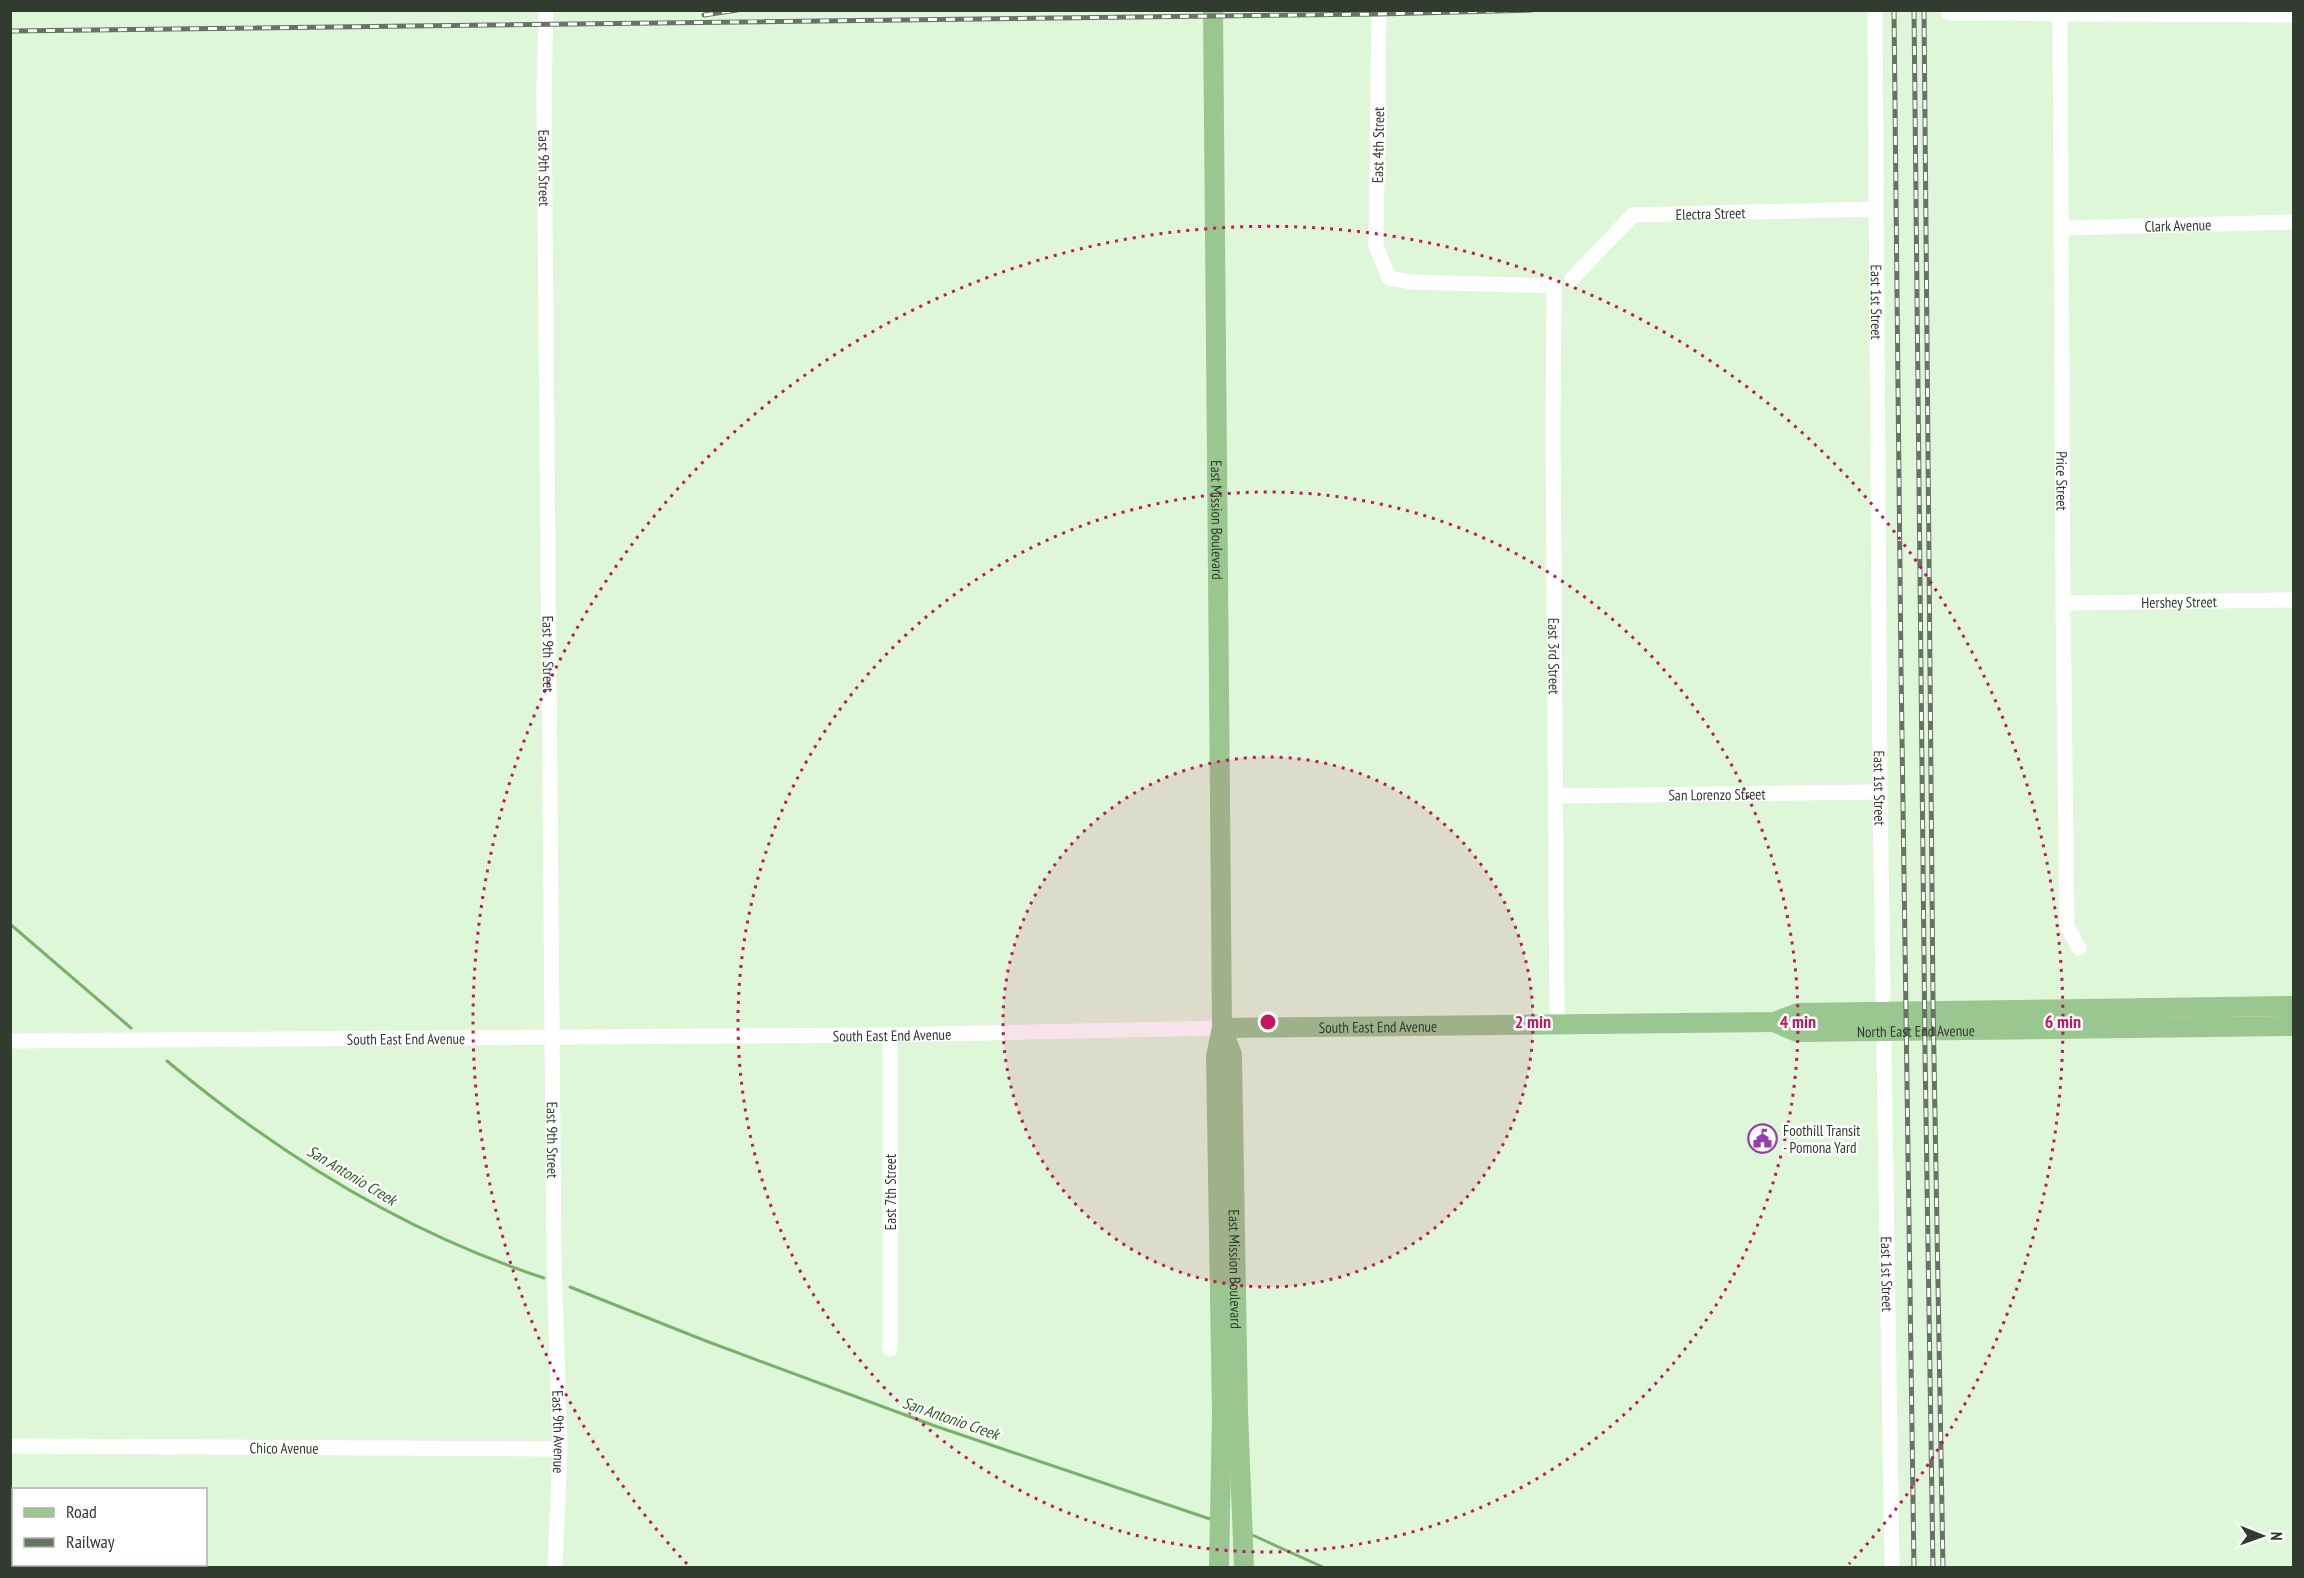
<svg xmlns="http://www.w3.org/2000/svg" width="2304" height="1578" font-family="'PT Sans Narrow',sans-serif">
<rect width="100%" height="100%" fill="#dff7d9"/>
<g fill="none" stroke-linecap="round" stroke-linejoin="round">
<!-- stream -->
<path stroke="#79b16b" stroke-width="3" d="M10 924 131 1028
M167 1061C278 1154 406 1233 544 1278
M570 1287 706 1341 935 1426 1213 1520
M1250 1534 1325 1568"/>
<!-- minor -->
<g stroke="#fff" stroke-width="15">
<path id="s1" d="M546 10 544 91 554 1261 560 1449 555 1568"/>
<path id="s2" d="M1379 10 1376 246 1389 278 1412 282 1554 286 1553 431 1557 1025"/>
<path id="s3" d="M1875 10 1880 792 1892 1568"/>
<path id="s4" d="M2060 10 2063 603 2067 926 2079 948"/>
<path d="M1949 13 2294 15"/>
<path id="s5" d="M2062 228 2294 222"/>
<path id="s6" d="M1572 279 1633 215 1876 209"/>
<path id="s7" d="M2063 603 2294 600"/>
<path id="s8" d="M1555 796 1880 792"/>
<path id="s9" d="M10 1041 890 1035 1222 1028"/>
<path d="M890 1349V1035"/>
<path id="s10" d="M10 1446 560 1449"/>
</g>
<!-- major -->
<g stroke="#9ac78f" stroke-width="20">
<path id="s11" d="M1213 10 1222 1028 1216 1056 1222 1415 1219 1568"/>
<path id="s12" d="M1774 1022 1797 1032 2294 1026"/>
<path id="s13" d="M1222 1028 1774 1022 1798 1013 2294 1006"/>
<path id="s14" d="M1222 1028 1232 1055 1238 1411 1244 1568"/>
</g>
<defs>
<path id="rail" d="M1894 10 1901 667 1914 1568
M1914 10 1925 1051 1933 1568
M1924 10 1933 1001 1943 1568
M704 15 737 10
M10 31 1379 14 1532 10"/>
</defs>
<!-- rail casing -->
<use href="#rail" stroke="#667462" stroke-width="5"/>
<!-- rail -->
<use href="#rail" stroke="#fff" stroke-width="3" stroke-dasharray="9" stroke-linecap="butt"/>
</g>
<!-- distance rings -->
<circle cx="1268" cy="1022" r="265" fill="#c2185b" fill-opacity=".12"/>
<g fill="none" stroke="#c2185b" stroke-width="3" stroke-dasharray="3 6">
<circle cx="1268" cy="1022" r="265"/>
<circle cx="1268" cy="1022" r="530"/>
<path d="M687 1564A795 795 0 1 1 1849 1564"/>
</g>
<!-- icons -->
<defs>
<symbol id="civic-ring" viewBox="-11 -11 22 22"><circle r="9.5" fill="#fff" stroke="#963eab" stroke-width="1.5"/><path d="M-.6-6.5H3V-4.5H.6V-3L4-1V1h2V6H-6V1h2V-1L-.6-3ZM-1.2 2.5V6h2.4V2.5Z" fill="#963eab"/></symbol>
</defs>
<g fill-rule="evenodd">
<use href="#civic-ring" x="1746" y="1122" width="33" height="33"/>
</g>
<g text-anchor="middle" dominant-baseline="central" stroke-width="5" stroke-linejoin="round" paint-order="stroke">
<!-- street labels -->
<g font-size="15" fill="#323b2f" stroke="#fff">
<text transform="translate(1378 145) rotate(-89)">East 4th Street</text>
<text stroke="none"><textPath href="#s1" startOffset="158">East 9th Street</textPath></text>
<text stroke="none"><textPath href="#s6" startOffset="166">Electra Street</textPath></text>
<text stroke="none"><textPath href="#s5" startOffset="116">Clark Avenue</textPath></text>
<text stroke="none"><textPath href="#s3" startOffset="292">East 1st Street</textPath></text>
<text stroke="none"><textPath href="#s4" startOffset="471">Price Street</textPath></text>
<text stroke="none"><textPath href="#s11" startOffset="510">East Mission Boulevard</textPath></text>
<text stroke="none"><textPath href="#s7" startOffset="116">Hershey Street</textPath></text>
<text stroke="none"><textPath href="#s1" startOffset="644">East 9th Street</textPath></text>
<text stroke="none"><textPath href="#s2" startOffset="806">East 3rd Street</textPath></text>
<text stroke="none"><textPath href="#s3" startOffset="778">East 1st Street</textPath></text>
<text stroke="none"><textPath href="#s8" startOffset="162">San Lorenzo Street</textPath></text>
<text stroke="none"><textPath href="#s13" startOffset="156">South East End Avenue</textPath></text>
<text stroke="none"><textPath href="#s12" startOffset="144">North East End Avenue</textPath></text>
<text stroke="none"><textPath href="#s9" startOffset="882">South East End Avenue</textPath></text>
<text stroke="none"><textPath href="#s9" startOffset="396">South East End Avenue</textPath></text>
<text stroke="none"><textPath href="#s1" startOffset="1130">East 9th Street</textPath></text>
<text transform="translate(890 1192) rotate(-90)">East 7th Street</text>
<text stroke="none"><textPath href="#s14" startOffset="243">East Mission Boulevard</textPath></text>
<text stroke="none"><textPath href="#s3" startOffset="1264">East 1st Street</textPath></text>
<text stroke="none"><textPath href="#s1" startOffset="1422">East 9th Avenue</textPath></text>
<text stroke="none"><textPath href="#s10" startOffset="274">Chico Avenue</textPath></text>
</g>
<!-- poi labels -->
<g font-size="15" fill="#323b2f" stroke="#fff" text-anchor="start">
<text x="1783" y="1130">Foothill Transit<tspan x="1783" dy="17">- Pomona Yard</tspan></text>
</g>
<!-- water labels -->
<g font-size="16" font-style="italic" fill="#2a601c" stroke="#fff">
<text transform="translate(352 1175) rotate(31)">San Antonio Creek</text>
<text transform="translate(951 1418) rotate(19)">San Antonio Creek</text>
</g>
</g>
<circle cx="1268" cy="1022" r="9" fill="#c2185b" stroke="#fff" stroke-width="3"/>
<g font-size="18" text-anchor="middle" font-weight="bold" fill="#c2185b" stroke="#fff" stroke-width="5" stroke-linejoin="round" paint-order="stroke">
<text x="1533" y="1028">2 min</text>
<text x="1798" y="1028">4 min</text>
<text x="2063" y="1028">6 min</text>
</g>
<!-- border -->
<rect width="2304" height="1578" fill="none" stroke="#323b2f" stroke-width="24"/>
<!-- legend -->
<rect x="12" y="1488" width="195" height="78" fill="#ffffff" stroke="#adb1ac" stroke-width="1.5"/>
<rect x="24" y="1508" width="30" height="9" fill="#9ac78f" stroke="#adb1ac" stroke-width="1.5"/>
<text x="66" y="1518" font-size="18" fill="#323b2f">Road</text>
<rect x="24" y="1538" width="30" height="9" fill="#667462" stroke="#adb1ac" stroke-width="1.5"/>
<text x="66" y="1548" font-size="18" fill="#323b2f">Railway</text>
<!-- north arrow -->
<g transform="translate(2262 1536) rotate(91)" stroke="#ffffff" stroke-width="4.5" paint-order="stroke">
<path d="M0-4.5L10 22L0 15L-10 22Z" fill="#323b2f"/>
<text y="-9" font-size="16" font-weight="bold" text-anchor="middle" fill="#323b2f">N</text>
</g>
</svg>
